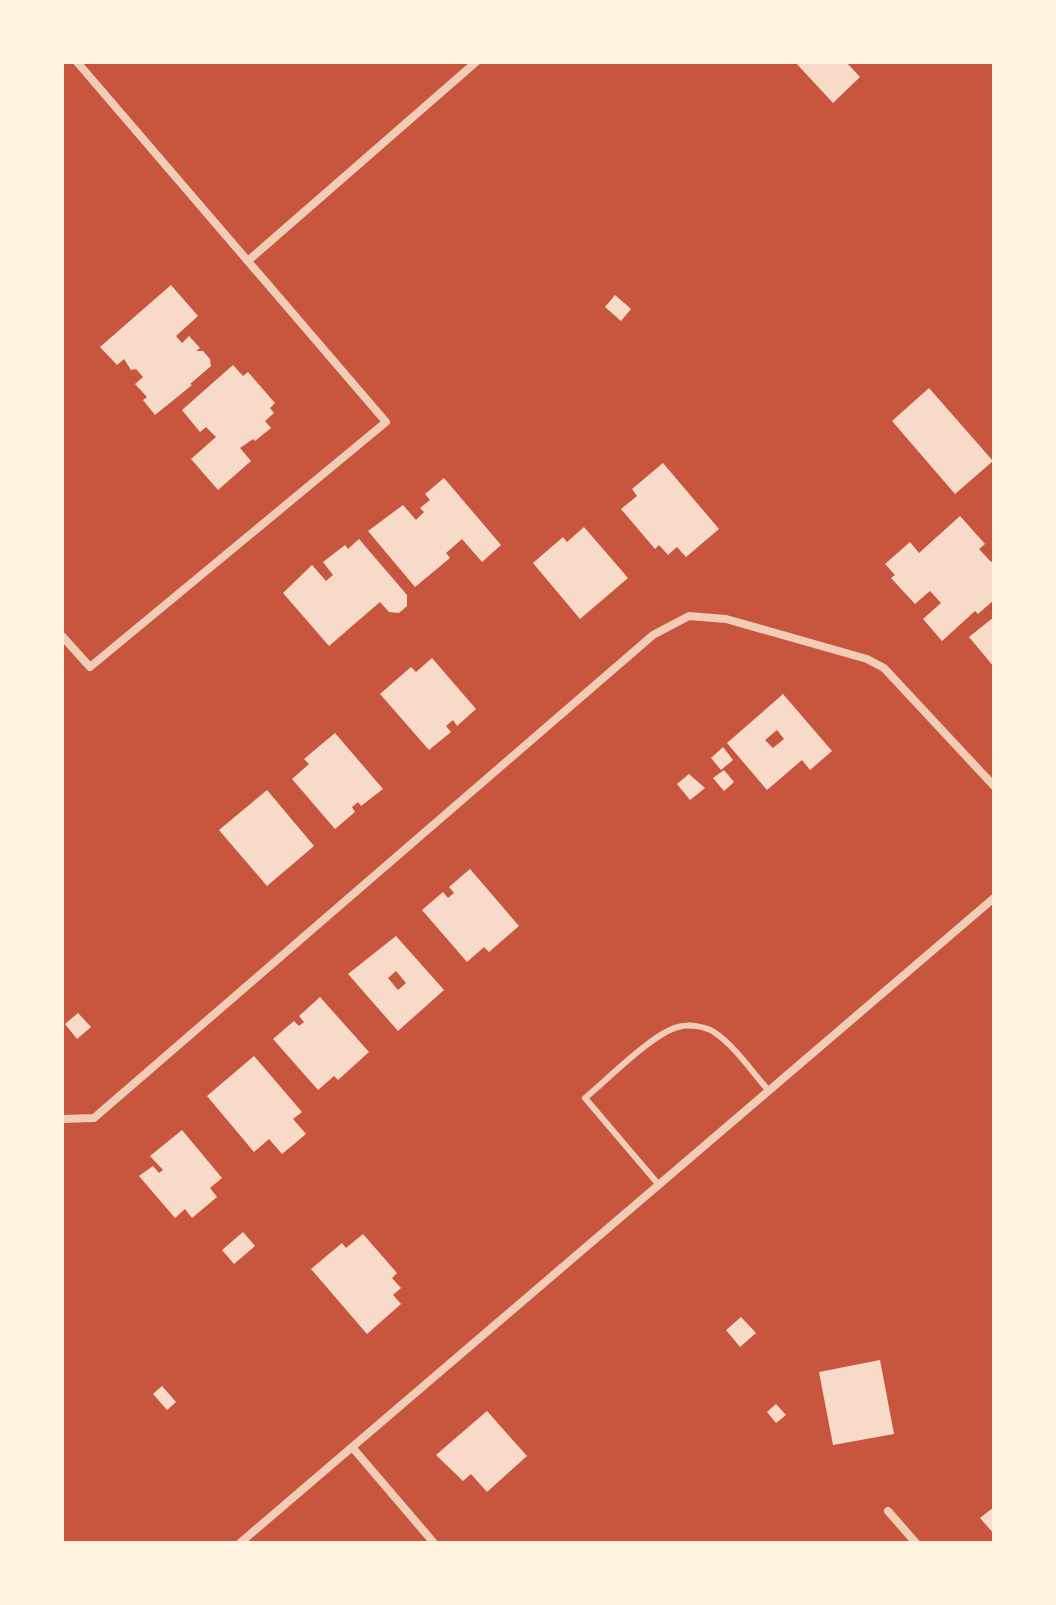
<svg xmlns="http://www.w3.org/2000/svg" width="1056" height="1605" font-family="'PT Sans',sans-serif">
<rect width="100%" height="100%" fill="#c8553d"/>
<!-- building -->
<path fill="#f7dbc8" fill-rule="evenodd" d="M795 62H846L860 77 833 103Z
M171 285 198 316 176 336 182 343 189 336 200 348 196 351H203L210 359 211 366 190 384 192 385 155 415 143 400 147 397 135 384 143 377 136 369 131 370 124 359 117 365 100 347Z
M615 295 631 309 621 321 605 307Z
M233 365 243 376 248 372 275 403 270 408 274 413 265 421 271 428 255 441 253 439 240 448 251 461 218 490 191 459 216 437 206 427 200 432 182 410Z
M929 388 993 461 955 494 892 421Z
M663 463 719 529 686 557 677 547 668 555 659 545 655 549 621 509 637 496 632 489Z
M444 478 501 545 482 562 462 539 446 553 450 558 415 587 368 531 403 505 416 520 424 512 420 508 430 500 425 494Z
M960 516 985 544 979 549 991 562 994 560V600L978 614 975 611 942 641 923 619 941 603 930 591 915 604 891 578 895 575 885 564 910 542 919 553Z
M584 527 628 578 580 619 533 563 563 537 567 542Z
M359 539 407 595V606L399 613 389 612 380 602 329 646 283 593 312 565 326 581 333 575 323 562 345 545 348 549Z
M994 617V667L969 637Z
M432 658 476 709 457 726 453 720 446 726 451 732 429 750 380 694 411 667 416 672Z
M783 694 832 751 810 770 802 760 767 790 727 743ZM777 730 784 739 773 748 765 740Z
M335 733 383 789 361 806 358 802 352 807 355 812 335 829 292 779 309 764 304 759Z
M723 747 733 760 721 770 711 758Z
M724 770 734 782 724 791 713 778Z
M689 774 705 788 690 800 677 784Z
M267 790 314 846 267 886 219 830Z
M470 869 519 926 489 952 484 947 467 962 422 910 443 892 448 898 454 893 449 887Z
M396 936 444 990 398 1031 348 974ZM396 971 406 983 398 990 388 978Z
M320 997 369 1052 338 1080 334 1076 318 1090 273 1039 294 1021 299 1026 304 1022 299 1016Z
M78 1013 91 1027 77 1039 65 1024Z
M254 1056 302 1112 293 1119 306 1134 282 1154 269 1139 254 1152 207 1096Z
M182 1130 222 1178 210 1188 217 1197 192 1218 185 1209 175 1218 139 1176 153 1166 159 1173 163 1170 150 1156Z
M243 1232 255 1246 234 1264 222 1250Z
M363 1234 397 1273 392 1278 401 1288 393 1295 401 1304 367 1334 311 1269 342 1243 346 1248Z
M741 1317 756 1333 740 1347 726 1330Z
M880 1360 894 1434 833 1445 819 1372Z
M162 1386 176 1402 167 1410 153 1394Z
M776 1404 786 1415 776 1423 767 1412Z
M487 1411 527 1456 487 1492 471 1474 463 1481 436 1455Z
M994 1507V1534L980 1518Z"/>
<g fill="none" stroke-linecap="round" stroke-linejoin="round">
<!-- service -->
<path stroke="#f1ccb7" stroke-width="6" d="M659 1185 585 1098C606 1081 653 1033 678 1027 689 1024 704 1026 714 1032 735 1046 752 1072 769 1091"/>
<!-- minor -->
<path stroke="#f1ccb7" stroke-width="8" d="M249 260 476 62
M62 636 90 667 386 422 77 62
M62 1119 94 1118 653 635 689 616 726 619 867 659 884 668 994 786
M352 1447 434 1543
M888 1511 916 1543
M240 1543 994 898"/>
</g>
<!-- border -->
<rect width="1056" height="1605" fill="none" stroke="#fff3e0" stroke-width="128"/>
</svg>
